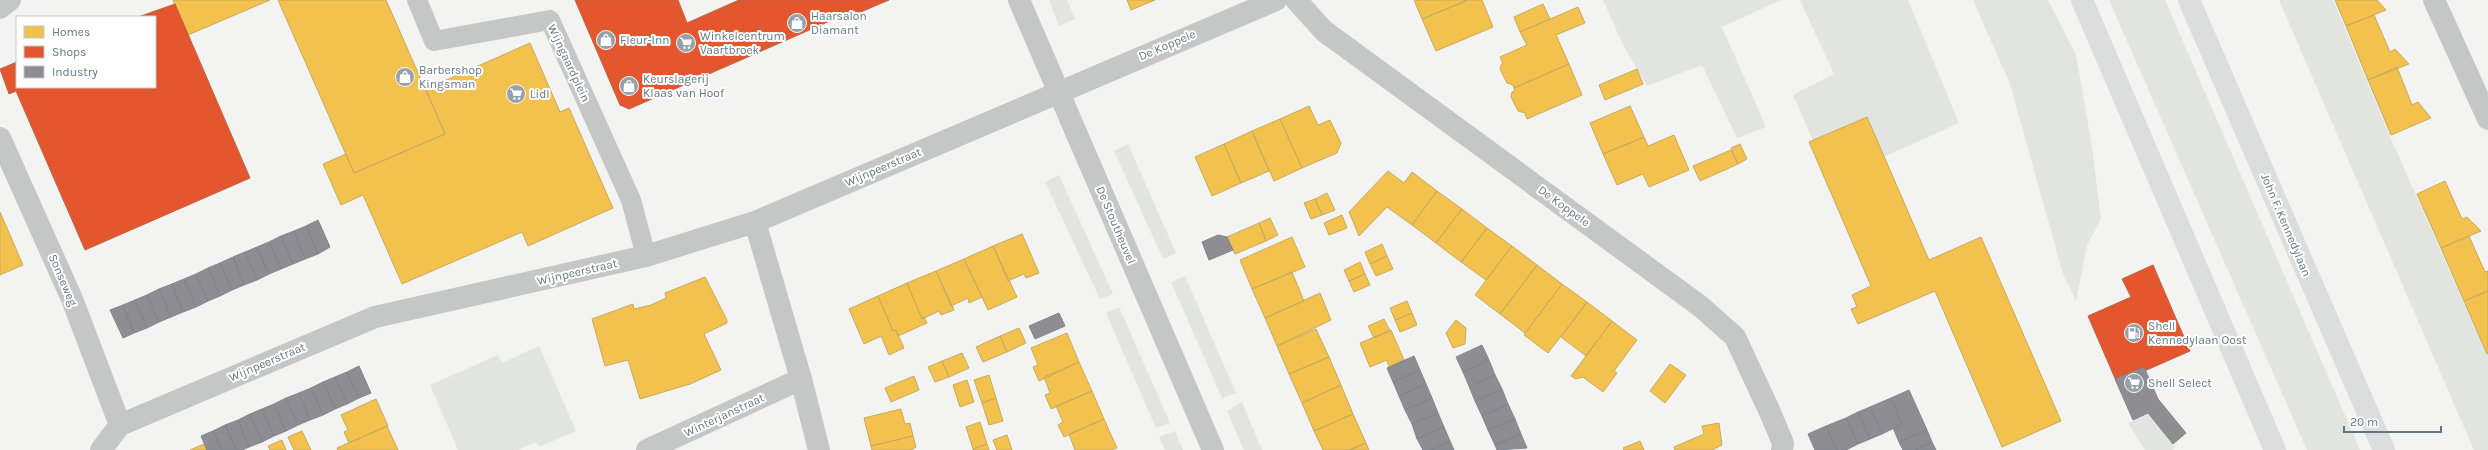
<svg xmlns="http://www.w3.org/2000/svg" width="2488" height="450" font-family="Karla,sans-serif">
<rect width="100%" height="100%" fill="#f3f3f1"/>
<!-- green -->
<path fill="#e2e5df" d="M1049 0H1067L1075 19 1059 26Z
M1603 0H1781L1722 27 1766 127 1737 138 1702 65 1647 86 1623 45Z
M1800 0H1908L1959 123 1879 159 1816 147 1793 95 1834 74Z
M1973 0H2048L2076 55 2092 147 2101 219 2087 245 2076 301 2063 274 2010 84Z
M2109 0H2165L2360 450H2307Z
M2279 0H2333L2391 139 2488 357V450H2474Z
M1128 144 1176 253 1163 259 1114 151Z
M1059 175 1113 294 1100 299 1045 182Z
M1185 276 1236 393 1222 398 1171 282Z
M1119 307 1170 423 1156 428 1106 313Z
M539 346 576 431 539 447 536 442 518 450H458L430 385 498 355 502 363Z
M1242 402 1262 450H1244L1227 411Z
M2148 414 2175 447 2172 450H2145L2128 423Z
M1175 431 1183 450H1165L1159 437Z"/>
<!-- homes -->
<path fill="#f2c14e" stroke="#c7ab5d" d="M173 0H270L188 35Z
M278 0H386L445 134 354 173Z
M1127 0H1155L1131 10Z
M1414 0H1466V1L1422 19Z
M1482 0 1493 27 1436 51 1422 19 1468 0Z
M2335 0H2377L2386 10 2346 26Z
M1543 4 1550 19 1520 32 1514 17Z
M1578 7 1585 23 1556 35 1569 64 1514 88 1513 85 1507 83 1500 69 1501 65 1503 64 1500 57 1527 45 1520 32Z
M2374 15 2390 52 2395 49 2409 64 2368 80 2346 26Z
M530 43 560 112 569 108 613 208 528 246 522 232 402 284 363 195 341 205 323 164 346 154 354 173 445 134 426 89Z
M1569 64 1582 95 1527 119 1525 113 1518 111 1511 97 1512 92 1515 91 1514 88Z
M2397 67 2412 105 2418 102 2431 118 2391 135 2368 80Z
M1637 69 1643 84 1605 100 1599 85Z
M1309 106 1318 125 1330 120 1341 143 1337 153 1302 168 1280 119Z
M1630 106 1644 137 1603 154 1590 123Z
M1867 117 1929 260 1981 237 2061 421 2002 447 1935 291 1858 324 1851 309 1857 307 1852 295 1871 286 1809 142Z
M1280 119 1302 168 1274 181 1252 131Z
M1252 131 1269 171 1241 183 1224 144Z
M1674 135 1689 170 1649 187 1643 174 1617 185 1603 154 1644 137 1648 146Z
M1224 144 1241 183 1212 196 1195 157Z
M1740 144 1747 159 1738 164 1731 148Z
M1731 150 1738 164 1700 181 1693 166Z
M1388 171 1404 183 1412 172 1437 191 1412 225 1387 207 1359 236 1349 212Z
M2445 181 2462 219 2467 217 2481 231 2441 248 2417 194Z
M1437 191 1462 209 1436 243 1412 225Z
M1327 193 1335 210 1322 215 1315 199Z
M1315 199 1322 215 1311 219 1304 203Z
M1462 209 1487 228 1461 262 1436 243Z
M0 212 23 265 0 275Z
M1342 215 1347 228 1329 235 1324 223Z
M1270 218 1278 235 1266 241 1259 223Z
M1259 223 1266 241 1235 254 1227 237Z
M1487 228 1512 246 1486 280 1461 262Z
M1022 234 1039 273 1026 278 1024 274 1008 281 993 246Z
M2469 236 2485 272 2488 271V291L2464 301 2441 248Z
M1292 237 1305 267 1252 289 1240 260Z
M1382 244 1387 256 1370 264 1365 252Z
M993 246 1017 297 988 310 964 259Z
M1512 246 1537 265 1500 314 1475 295Z
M1387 256 1393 269 1376 276 1370 264Z
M964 259 982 297 969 303 968 298 951 306 936 271Z
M1360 262 1365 274 1349 281 1344 270Z
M1537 265 1562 284 1525 333 1500 314Z
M936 271 954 310 941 315 939 311 922 319 907 283Z
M1292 272 1304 301 1265 318 1252 289Z
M1365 274 1370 285 1354 292 1349 281Z
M705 277 727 320V323L704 334 721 370 690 384 640 399 628 360 605 366 592 319 633 304 634 309 651 305 666 298 665 293Z
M907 283 922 319 924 317 927 323 898 336 896 330 893 331 878 296Z
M1562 284 1587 302 1548 353 1524 335Z
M2488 291V354H2487L2464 301Z
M1320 293 1331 320 1277 346 1265 318Z
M878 296 893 331 896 330 904 348 889 355 881 336 864 344 849 309Z
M1407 301 1412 313 1395 320 1390 308Z
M1587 302 1612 321 1586 356 1561 337Z
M1412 313 1417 325 1400 332 1395 320Z
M1384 319 1390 331 1374 338 1368 326Z
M1456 320 1466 328 1465 344 1453 348 1446 333Z
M1612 321 1637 340 1614 371 1617 373 1603 392 1583 377 1576 379 1571 376Z
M1019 328 1026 343 1007 352 1000 336Z
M1316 329 1329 357 1289 374 1277 346Z
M1391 330 1404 360 1389 367 1387 360 1370 367 1360 343Z
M1067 333 1079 362 1039 381 1033 367 1038 365 1031 348Z
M1000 336 1007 352 983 362 976 347Z
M962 353 969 368 949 377 942 361Z
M1329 357 1341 385 1302 403 1289 374Z
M942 361 949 377 935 382 928 367Z
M1079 362 1092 391 1051 409 1045 395 1050 393 1044 377Z
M1670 364 1686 375 1665 403 1650 391Z
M989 375 996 398 982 403 974 380Z
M914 376 919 390 891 402 885 388Z
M967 380 974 402 960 407 953 385Z
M1341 385 1353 414 1314 431 1302 403Z
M1092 391 1104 419 1064 437 1058 425 1063 422 1056 406Z
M996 398 1003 421 989 425 982 403Z
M376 399 388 426 349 443 344 432 348 430 341 415Z
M901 409 905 424 910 423 913 436 871 446 864 418Z
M1353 414 1366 443 1349 450H1323L1314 431Z
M1104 419 1117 448 1111 450H1075L1069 434Z
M980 422 987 444 973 449 966 427Z
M1719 423 1722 445 1712 450H1675L1674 447 1704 434 1702 426Z
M387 426 398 450H338L337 448Z
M302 431 311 450H294L288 437Z
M1007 435 1012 450H997L993 440Z
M913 436 916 447 911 450H872L871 446Z
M282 440 286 450H270L268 446Z
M1640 441 1644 450H1624L1623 448Z
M1366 443 1369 450H1349Z
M204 444 207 450H190Z
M987 444 989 450H973V449Z"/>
<!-- shops -->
<path fill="#e4572e" stroke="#be6147" d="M575 0H678L687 23 739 0H889L856 14 855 10 629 109 620 105Z
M175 4 250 178 85 250 16 91 9 94 0 69 17 62V87H155V17H138Z
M2153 265 2190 351 2117 383 2088 316 2131 297 2122 279Z"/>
<!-- industry -->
<path fill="#8d8d92" stroke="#81868d" d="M318 220 330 247 318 254 306 226Z
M306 226 318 254 305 259 294 231Z
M294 231 305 259 293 264 281 236Z
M1218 235 1227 237 1233 250 1209 260 1202 242Z
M281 236 293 264 281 269 269 242Z
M269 242 281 269 269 274 257 247Z
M257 247 269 274 257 280 245 252Z
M245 252 257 280 244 285 233 257Z
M233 257 244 285 232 290 220 263Z
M220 263 232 290 220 296 208 268Z
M208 268 220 296 208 301 196 274Z
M196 274 208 301 196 307 184 279Z
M184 279 196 307 183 312 172 284Z
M172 284 183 312 171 317 159 289Z
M159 289 171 317 159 322 147 295Z
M147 295 159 322 147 328 135 300Z
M135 300 147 328 134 333 123 305Z
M123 305 134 333 123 338 110 310Z
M1059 313 1065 326 1035 339 1029 326Z
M1482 345 1489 360 1463 372 1456 357Z
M1414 356 1420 370 1393 382 1387 368Z
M1489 360 1495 375 1469 386 1463 372Z
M359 366 371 393 359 398 347 372Z
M2144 367 2158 399 2186 433 2173 444 2148 413 2133 420 2115 379Z
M1420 370 1426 384 1399 396 1393 382Z
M347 372 359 398 347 404 335 377Z
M1495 375 1502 389 1475 401 1469 386Z
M335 377 347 404 335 409 323 382Z
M323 382 335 409 323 415 311 388Z
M1426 384 1432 398 1405 410 1399 396Z
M311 388 323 415 310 420 299 393Z
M1502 389 1508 404 1482 416 1475 401Z
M1909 390 1927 430 1899 442 1893 428 1902 424 1891 398Z
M299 393 310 420 298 425 286 398Z
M286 398 298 425 286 431 274 404Z
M1432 398 1438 413 1412 424 1405 410Z
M1891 398 1902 424 1882 434 1870 407Z
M274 404 286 431 274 436 262 409Z
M1508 404 1515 419 1488 430 1482 416Z
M1870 407 1882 434 1870 439 1858 412Z
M262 409 274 436 262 442 250 414Z
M1858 412 1870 439 1858 444 1846 418Z
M1438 413 1444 427 1417 439 1412 424Z
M250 414 262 442 249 447 238 420Z
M1846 418 1858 444 1846 450H1837L1826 426Z
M1515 419 1521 434 1495 445 1488 430Z
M238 420 249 447 242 450H236L225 425Z
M225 425 236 450H222L213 431Z
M1826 426 1837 450H1815L1808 434Z
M1444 427 1450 441 1430 450H1423L1417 439Z
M1927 430 1932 442 1914 450H1903L1899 442Z
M213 431 222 450H207L201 436Z
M1521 434 1527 448 1497 450 1495 445Z
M1450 441 1454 450H1430Z
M1932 442 1936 450H1914Z"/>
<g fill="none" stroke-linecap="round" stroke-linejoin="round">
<!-- pedestrian -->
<path stroke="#c5c7c7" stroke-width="20" d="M417 0 434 41 550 20 631 200 646 256"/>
<!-- minor -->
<path stroke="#c5c7c7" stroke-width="22" d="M1296 0 1324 31 1700 306 1735 337 1769 410 1783 443 1782 450
M2434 0 2488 119
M0 138 72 299 120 425
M755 222 801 379 819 450
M101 450 120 425 375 317 646 256 755 222 1276 0
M647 450 801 379"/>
<!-- tertiary -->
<path stroke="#c5c7c7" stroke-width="22" d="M1019 0 1213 450
M0 8 10 0"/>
<!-- primary -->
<path stroke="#dcdddd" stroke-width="22" d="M2082 0 2275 450
M2189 0 2384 450"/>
</g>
<!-- icons -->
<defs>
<symbol id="shop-disc" viewBox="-11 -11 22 22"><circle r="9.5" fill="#96a2a8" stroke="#fff"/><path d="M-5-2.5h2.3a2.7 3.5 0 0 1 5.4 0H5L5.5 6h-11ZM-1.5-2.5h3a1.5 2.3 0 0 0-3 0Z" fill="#fff"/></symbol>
<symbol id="supermarket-disc" viewBox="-11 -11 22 22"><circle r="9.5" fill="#96a2a8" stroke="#fff"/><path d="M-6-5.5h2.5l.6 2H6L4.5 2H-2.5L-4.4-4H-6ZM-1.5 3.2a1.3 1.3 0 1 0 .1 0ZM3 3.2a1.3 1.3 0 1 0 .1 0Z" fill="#fff"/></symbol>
<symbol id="fuel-disc" viewBox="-11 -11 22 22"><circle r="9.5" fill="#96a2a8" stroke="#fff"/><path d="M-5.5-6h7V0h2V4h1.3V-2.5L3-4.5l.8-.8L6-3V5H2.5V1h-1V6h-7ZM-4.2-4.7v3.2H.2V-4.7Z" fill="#fff"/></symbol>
</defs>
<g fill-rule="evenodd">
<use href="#shop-disc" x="786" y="12" width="22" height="22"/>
<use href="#shop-disc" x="595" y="29" width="22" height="22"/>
<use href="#supermarket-disc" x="675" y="32" width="22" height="22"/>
<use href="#shop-disc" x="394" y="66" width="22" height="22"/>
<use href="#shop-disc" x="618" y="75" width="22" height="22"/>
<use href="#supermarket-disc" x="505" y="83" width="22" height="22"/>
<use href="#fuel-disc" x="2123" y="322" width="22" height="22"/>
<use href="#supermarket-disc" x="2123" y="372" width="22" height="22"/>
</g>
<g text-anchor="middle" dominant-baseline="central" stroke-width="4" stroke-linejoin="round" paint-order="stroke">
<!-- poi labels -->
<g font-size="12" fill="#647781" stroke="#fff" text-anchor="start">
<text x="811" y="16">Haarsalon<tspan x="811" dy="14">Diamant</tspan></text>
<text x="700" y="36">Winkelcentrum<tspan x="700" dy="14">Vaartbroek</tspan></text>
<text x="620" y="40">Fleur-Inn</text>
<text x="419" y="70">Barbershop<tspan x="419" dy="14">Kingsman</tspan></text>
<text x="643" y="79">Keurslagerij<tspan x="643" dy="14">Klaas van Hoof</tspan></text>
<text x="530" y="94">Lidl</text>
<text x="2148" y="326">Shell<tspan x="2148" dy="14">Kennedylaan Oost</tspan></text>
<text x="2148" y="383">Shell Select</text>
</g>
<!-- street labels -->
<g font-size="12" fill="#647781" stroke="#fff">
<text transform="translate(1167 45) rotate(-23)">De Koppele</text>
<text transform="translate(569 63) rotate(65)">Wijngaardplein</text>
<text transform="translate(883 167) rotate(-23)">Wijnpeerstraat</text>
<text transform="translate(1564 206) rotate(36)">De Koppele</text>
<text transform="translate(1116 225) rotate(67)">De Stoutheuvel</text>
<text transform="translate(2286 225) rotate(67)">John F. Kennedylaan</text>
<text transform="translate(577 272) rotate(-13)">Wijnpeerstraat</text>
<text transform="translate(63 280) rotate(67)">Sonseweg</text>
<text transform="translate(267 362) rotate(-23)">Wijnpeerstraat</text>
<text transform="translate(724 415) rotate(-25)">Winterjanstraat</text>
</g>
</g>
<!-- legend -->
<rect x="16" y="16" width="140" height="72" fill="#ffffff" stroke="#c1c9cd"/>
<rect x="24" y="26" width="20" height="12" fill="#f2c14e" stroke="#c1c9cd"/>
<text x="52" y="36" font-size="12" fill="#647781">Homes</text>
<rect x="24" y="46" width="20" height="12" fill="#e4572e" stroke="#c1c9cd"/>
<text x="52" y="56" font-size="12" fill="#647781">Shops</text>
<rect x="24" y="66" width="20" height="12" fill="#8d8d92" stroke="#c1c9cd"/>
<text x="52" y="76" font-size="12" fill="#647781">Industry</text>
<!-- scale -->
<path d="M2344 426v6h97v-6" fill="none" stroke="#647781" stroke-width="2"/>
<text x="2350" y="426" font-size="12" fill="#647781" stroke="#ffffff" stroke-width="3" paint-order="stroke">20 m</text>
</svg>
